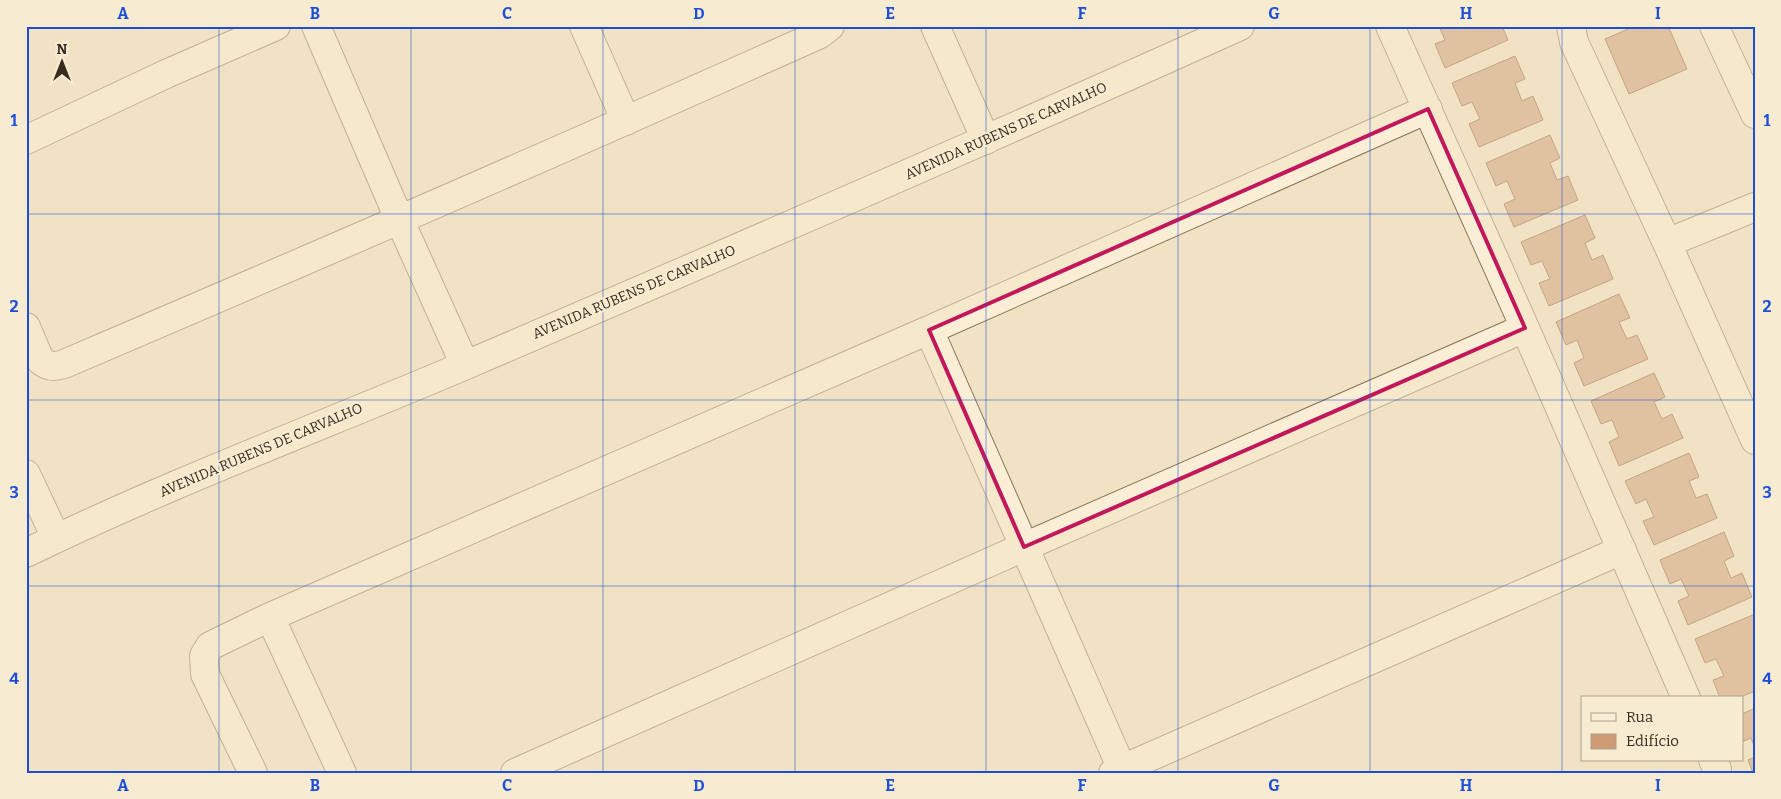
<svg xmlns="http://www.w3.org/2000/svg" width="1781" height="799" font-family="Bitter,serif">
<rect width="100%" height="100%" fill="#f0e2c2"/>
<!-- building -->
<path fill="#cf9b77" stroke="#8a5c3d" d="M1439 26H1502L1508 40 1445 68 1435 44 1445 40Z
M1635 26H1668L1687 69 1629 94 1605 39Z
M1515 56 1525 79 1515 83 1522 101 1533 96 1543 120 1479 147 1469 124 1480 119 1472 102 1462 106 1452 83Z
M1550 135 1560 158 1550 163 1557 180 1568 176 1578 200 1514 227 1504 204 1515 199 1507 181 1496 186 1486 163Z
M1585 215 1595 238 1585 243 1592 260 1603 255 1613 279 1549 306 1539 283 1550 279 1542 261 1531 265 1521 242Z
M1619 294 1630 318 1619 322 1627 339 1637 335 1648 359 1584 386 1574 363 1584 358 1577 340 1566 345 1556 322Z
M1654 373 1665 397 1654 402 1662 419 1672 414 1683 438 1619 466 1609 442 1619 437 1612 420 1601 424 1591 401Z
M1689 453 1699 477 1689 481 1696 498 1707 494 1717 518 1654 545 1643 521 1654 517 1646 499 1636 504 1625 481Z
M1724 532 1734 556 1724 561 1731 578 1742 573 1752 597 1688 625 1678 601 1689 596 1681 579 1670 584 1660 560Z
M1755 614V691L1738 698H1720L1713 680 1724 676 1716 659 1705 663 1695 639Z
M1755 708V748L1751 738 1742 742V714Z
M1755 757V773H1753L1748 760Z"/>
<g fill="none" stroke-linecap="round" stroke-linejoin="round">
<defs>
<path id="minor" d="M316 26 400 221 465 365
M584 26 626 121
M935 26 986 140
M1390 26 1525 328 1686 698
M1571 26 1574 42 1667 243 1755 440
M1714 26 1755 114
M26 140 166 74 276 26
M1667 243 1755 207
M26 327 40 360C48 367 54 367 64 364 317 256 569 147 820 34L830 26
M929 330 1122 769
M26 474 56 538
M26 553C170 483 320 427 466 365 725 254 983 142 1240 26
M270 617 929 330 1428 109
M1713 760 1717 769
M253 773 205 674 204 656 210 646 270 617 342 773
M515 773 1024 547 1525 328
M1113 773 1622 550"/>
</defs>
<!-- minor casing -->
<use href="#minor" stroke="#8a7358" stroke-width="30"/>
<!-- minor -->
<use href="#minor" stroke="#faefd6" stroke-width="28"/>
</g>
<!-- marked area -->
<path d="M0 0H1781V799H0ZM1428 109 1525 328 1024 547 929 330Z" fill="#f0e2c2" fill-opacity=".55" fill-rule="evenodd"/>
<path fill="none" stroke="#c2185b" stroke-width="4" stroke-linejoin="round" d="M1428 109 1525 328 1024 547 929 330Z"/>
<!-- grid -->
<path fill="none" stroke="#1d4ed8" stroke-width="1" stroke-opacity="0.55" d="M219 26V773M411 26V773M603 26V773M795 26V773M986 26V773M1178 26V773M1370 26V773M1562 26V773M26 214H1755M26 400H1755M26 586H1755"/>
<g text-anchor="middle" dominant-baseline="central" stroke-width="4" stroke-linejoin="round" paint-order="stroke">
<!-- street labels -->
<g font-size="14" fill="#392b1d" stroke="#f7ecd2">
<text transform="translate(1006 131) rotate(-24)">AVENIDA RUBENS DE CARVALHO</text>
<text transform="translate(634 292) rotate(-23)">AVENIDA RUBENS DE CARVALHO</text>
<text transform="translate(261 450) rotate(-23)">AVENIDA RUBENS DE CARVALHO</text>
</g>
</g>
<!-- border -->
<rect width="1781" height="799" fill="none" stroke="#f7ecd2" stroke-width="55"/>
<!-- legend -->
<rect x="1581" y="696" width="162" height="65" fill="#f7ecd2" stroke="#ab9f8a"/>
<rect x="1591" y="713" width="25" height="8" fill="#faefd6" stroke="#ab9f8a"/>
<text x="1626" y="722" font-size="15" fill="#392b1d">Rua</text>
<rect x="1591" y="734" width="25" height="15" fill="#cf9b77" stroke="#ab9f8a"/>
<text x="1626" y="746" font-size="15" fill="#392b1d">Edifício</text>
<!-- north arrow -->
<g transform="translate(62 62)" stroke="#f7ecd2" stroke-width="4" paint-order="stroke">
<path d="M0-4L9 19L0 12L-9 19Z" fill="#392b1d"/>
<text y="-8" font-size="14" font-weight="bold" text-anchor="middle" fill="#392b1d">N</text>
</g>
<rect x="28" y="28" width="1726" height="744" fill="none" stroke="#1d4ed8" stroke-width="2"/>
<g font-size="16" text-anchor="middle" font-weight="bold" fill="#1d4ed8">
<text x="123" y="19">A</text>
<text x="315" y="19">B</text>
<text x="507" y="19">C</text>
<text x="699" y="19">D</text>
<text x="890" y="19">E</text>
<text x="1082" y="19">F</text>
<text x="1274" y="19">G</text>
<text x="1466" y="19">H</text>
<text x="1658" y="19">I</text>
<text x="14" y="126">1</text>
<text x="1767" y="126">1</text>
<text x="14" y="312">2</text>
<text x="1767" y="312">2</text>
<text x="14" y="498">3</text>
<text x="1767" y="498">3</text>
<text x="14" y="684">4</text>
<text x="1767" y="684">4</text>
<text x="123" y="791">A</text>
<text x="315" y="791">B</text>
<text x="507" y="791">C</text>
<text x="699" y="791">D</text>
<text x="890" y="791">E</text>
<text x="1082" y="791">F</text>
<text x="1274" y="791">G</text>
<text x="1466" y="791">H</text>
<text x="1658" y="791">I</text>
</g>
</svg>
